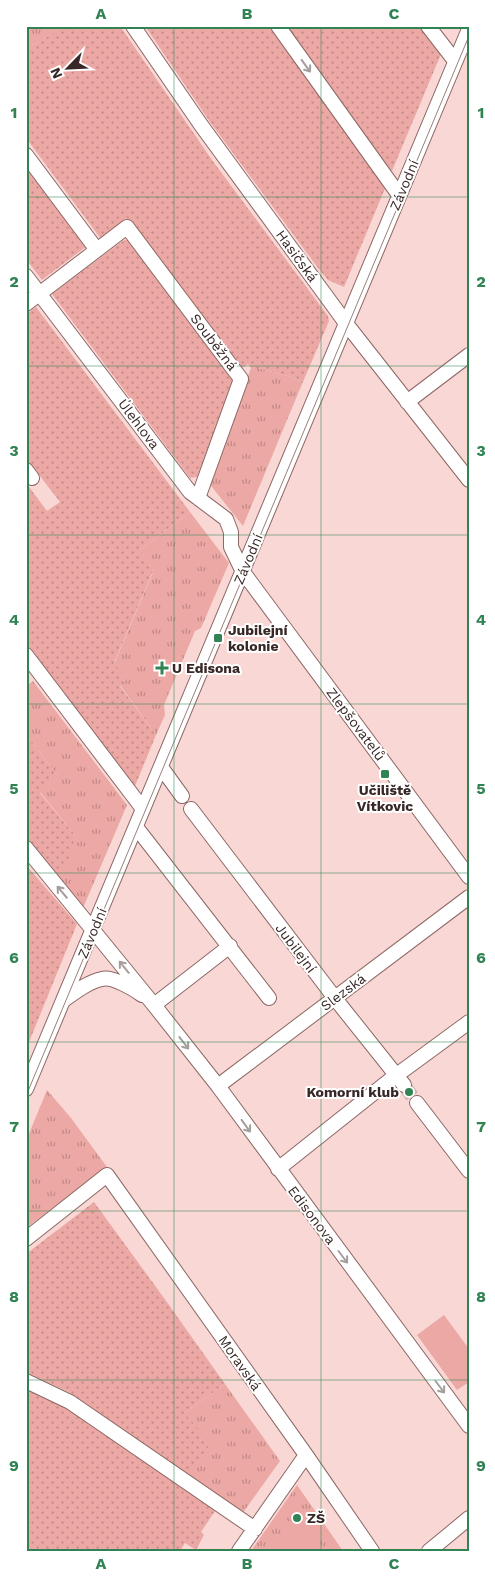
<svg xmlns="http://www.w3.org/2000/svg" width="495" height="1577" font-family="'Work Sans',sans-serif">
<defs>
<pattern id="grass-tufts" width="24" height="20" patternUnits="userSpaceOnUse" patternTransform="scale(1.25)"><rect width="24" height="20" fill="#eca8a4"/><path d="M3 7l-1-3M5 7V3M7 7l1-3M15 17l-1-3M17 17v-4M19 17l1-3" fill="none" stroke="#c08985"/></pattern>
<pattern id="garden-dots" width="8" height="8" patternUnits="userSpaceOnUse" patternTransform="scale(1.25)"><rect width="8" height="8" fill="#eca8a4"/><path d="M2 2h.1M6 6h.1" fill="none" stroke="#c08985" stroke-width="1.8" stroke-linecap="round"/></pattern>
</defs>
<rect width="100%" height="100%" fill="#f9d7d5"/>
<!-- grass -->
<path fill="url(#grass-tufts)" d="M26 26H61V27L40 42 26 47Z
M251 368H258L298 379 302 384 243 526 208 482Z
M190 512 229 563 201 628 195 631 164 705 165 715 156 735 120 685 114 664 154 570 140 550Z
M33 681 127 805 83 908 55 875 75 835 40 792 58 776 26 734V686Z
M47 1090 71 1118 107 1167 26 1228V1141Z
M225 1384 280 1461 242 1514 188 1475 184 1413Z
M297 1485 343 1551H251Z"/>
<!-- park -->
<path fill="#eca8a4" d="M444 1315 469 1349V1382L457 1390 417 1335Z
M305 1523 324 1549 322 1551H265Z"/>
<!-- garden -->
<path fill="url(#garden-dots)" d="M61 26H120L212 160 328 316 329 321 302 384 298 379 258 368H251L248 364 242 368 234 358H233L127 218 121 222 122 223 101 239 26 138V47L40 42 61 27Z
M145 26H268L386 186 344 287 328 280 318 268 210 122Z
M283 26H420L441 54 392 171 370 145Z
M26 164 87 246 42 280 26 259Z
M124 240H129L232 374 233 388 232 393 197 477 190 478 52 294Z
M36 307 190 512 140 550 154 569 114 663 127 680 120 686 156 735 135 786 26 643V483L47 511 60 502 26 458V314Z
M26 734 58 776 40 793 75 835 69 864 55 875 26 840Z
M26 865 77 924 27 1047H26Z
M94 1202 164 1298 225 1384 184 1413 211 1443 188 1475 69 1392 26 1372V1254Z
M26 1387 69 1409 215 1511 201 1532 204 1535 196 1550 185 1543 180 1551 26 1550Z"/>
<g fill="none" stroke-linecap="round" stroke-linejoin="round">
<!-- street-tunnel -->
<path stroke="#d2b4b2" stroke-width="14" stroke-dasharray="14 7" stroke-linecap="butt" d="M404 1085 417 1103"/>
<defs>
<path id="street" d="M133 26 201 125 348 326 469 480
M278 26 399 195
M428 26 455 61
M26 155 97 250
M26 276 190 492 226 519 231 532V547L243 572 469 877
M26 304 127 227 241 379 198 498
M407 402 469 355
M26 470 32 478
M26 655 143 809
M161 767 182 796
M191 809 341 1006 404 1085
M136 827 269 998
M26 848 154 1005 218 1086 469 1426
M64 1000C75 992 88 982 102 979 112 976 134 989 142 995
M154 1005 230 946
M218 1086 469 897
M26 1089 469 29
M417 1103 469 1171
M278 1169 390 1080 469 1022
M26 1239 107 1175 306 1455 372 1551
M26 1381 70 1402 255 1529
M239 1551 306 1455
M429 1551 469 1518"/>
</defs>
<!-- street casing -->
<use href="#street" stroke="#8c6765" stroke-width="16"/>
<!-- street -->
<use href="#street" stroke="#fff" stroke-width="14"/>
<!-- tram -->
<path stroke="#987f7d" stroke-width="1" d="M26 1096 469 36"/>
</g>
<!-- one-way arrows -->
<defs><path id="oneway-shaft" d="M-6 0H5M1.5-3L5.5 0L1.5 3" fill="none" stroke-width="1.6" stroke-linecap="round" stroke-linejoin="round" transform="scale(1.25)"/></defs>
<g stroke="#a59e9d">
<use href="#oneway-shaft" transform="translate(306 66) rotate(54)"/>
<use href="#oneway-shaft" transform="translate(62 892) rotate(-130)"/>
<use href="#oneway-shaft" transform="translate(124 967) rotate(-129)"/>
<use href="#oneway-shaft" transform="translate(184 1043) rotate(52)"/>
<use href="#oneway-shaft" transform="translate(246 1126) rotate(54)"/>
<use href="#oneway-shaft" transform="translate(343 1257) rotate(53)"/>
<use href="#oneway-shaft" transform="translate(440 1387) rotate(53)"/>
</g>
<!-- grid -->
<path fill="none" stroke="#318354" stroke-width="1" stroke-opacity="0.55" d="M174 26V1551M321 26V1551M26 197H469M26 366H469M26 535H469M26 704H469M26 873H469M26 1042H469M26 1211H469M26 1380H469"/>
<!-- markers -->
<g fill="#318354" stroke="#fff" stroke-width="2">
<rect x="213" y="633" width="10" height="10" rx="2.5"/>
<path d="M159.5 660.5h5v5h5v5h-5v5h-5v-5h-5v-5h5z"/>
<rect x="380" y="769" width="10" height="10" rx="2.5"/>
<circle cx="409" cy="1092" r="5"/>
<circle cx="297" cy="1518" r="5"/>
</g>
<g text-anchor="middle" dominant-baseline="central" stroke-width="4" stroke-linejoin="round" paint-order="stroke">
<!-- street labels -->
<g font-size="14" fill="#372726" stroke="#fff">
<text transform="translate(404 185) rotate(-67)">Závodní</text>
<text transform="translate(297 256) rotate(54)">Hasičská</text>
<text transform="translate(214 342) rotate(53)">Souběžná</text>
<text transform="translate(139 424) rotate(53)">Úlehlova</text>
<text transform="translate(248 559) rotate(-67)">Závodní</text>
<text transform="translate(356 724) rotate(53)">Zlepšovatelů</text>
<text transform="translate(92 933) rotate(-67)">Závodní</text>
<text transform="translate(296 948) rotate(53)">Jubilejní</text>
<text transform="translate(343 992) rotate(-37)">Slezská</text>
<text transform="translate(312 1215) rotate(53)">Edisonova</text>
<text transform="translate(240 1363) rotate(55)">Moravská</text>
</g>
<!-- poi labels -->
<g font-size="14" font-weight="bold" fill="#372726" stroke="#fff" text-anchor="start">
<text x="228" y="630">Jubilejní<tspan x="228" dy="16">kolonie</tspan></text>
<text x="172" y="668">U Edisona</text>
<text x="385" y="790" text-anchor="middle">Učiliště<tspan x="385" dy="16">Vítkovic</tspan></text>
<text x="399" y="1092" text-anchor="end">Komorní klub</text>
<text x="307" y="1518">ZŠ</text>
</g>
</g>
<!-- border -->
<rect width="495" height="1577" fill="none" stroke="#ffffff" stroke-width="55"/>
<!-- north arrow -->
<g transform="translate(68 68) rotate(246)" stroke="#ffffff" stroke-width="4" paint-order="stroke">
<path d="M0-4L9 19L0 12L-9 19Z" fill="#372726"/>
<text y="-8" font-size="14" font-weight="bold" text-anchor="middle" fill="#372726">N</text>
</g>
<rect x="28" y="28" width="440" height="1522" fill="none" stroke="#318354" stroke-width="2"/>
<g font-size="16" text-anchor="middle" font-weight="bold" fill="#318354">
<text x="101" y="19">A</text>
<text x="247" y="19">B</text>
<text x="394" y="19">C</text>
<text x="14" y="118">1</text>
<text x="481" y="118">1</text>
<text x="14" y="287">2</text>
<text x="481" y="287">2</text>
<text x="14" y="456">3</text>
<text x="481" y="456">3</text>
<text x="14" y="625">4</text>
<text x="481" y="625">4</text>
<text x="14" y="794">5</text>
<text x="481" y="794">5</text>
<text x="14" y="963">6</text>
<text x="481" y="963">6</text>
<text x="14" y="1132">7</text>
<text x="481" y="1132">7</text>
<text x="14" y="1302">8</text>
<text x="481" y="1302">8</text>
<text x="14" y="1471">9</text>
<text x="481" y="1471">9</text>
<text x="101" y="1569">A</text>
<text x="247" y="1569">B</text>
<text x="394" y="1569">C</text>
</g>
</svg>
